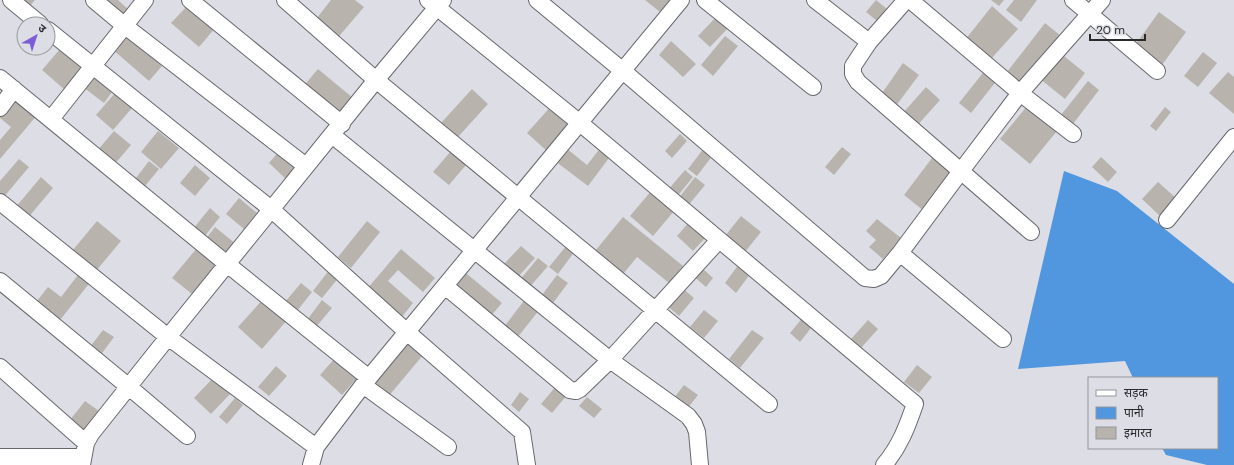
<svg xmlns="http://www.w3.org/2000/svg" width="1234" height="465" font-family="'DM Sans','Noto Sans Devanagari',sans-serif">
<rect width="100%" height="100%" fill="#dddee5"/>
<!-- water -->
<path fill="#5097df" d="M1064 171 1117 191 1234 284V465H1207L1166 455 1162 448H1217V378H1133L1125 361 1018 369Z"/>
<!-- building -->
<path fill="#b8b4ad" d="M21 0H35L29 7Z
M106 0H118L130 11 120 21Z
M331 0H355L364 7 335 41 313 23Z
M645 0H670L660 12Z
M876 0 892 13 882 25 866 12Z
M991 0H1004L999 6Z
M1014 0H1037L1021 22 1006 10Z
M189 4 216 27 199 47 171 23Z
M992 6 1018 29 991 59 965 40Z
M1159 12 1186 32 1162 65 1135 45Z
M718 15 730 26 710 47 698 36Z
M1045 23 1061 36 1023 84 1007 72Z
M125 34 162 66 149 81 112 49Z
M725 36 738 46 713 76 701 65Z
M671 41 696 64 683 77 659 55Z
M60 49 83 69 65 90 42 70Z
M1059 52 1085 73 1065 99 1039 78Z
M1203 52 1217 63 1198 87 1184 76Z
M903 63 919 75 895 107 880 96Z
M318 69 353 98 337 118 302 88Z
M986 69 998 79 971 113 959 103Z
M1228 72 1234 77V114L1209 93Z
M92 76 112 92 104 103 83 87Z
M1088 81 1099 90 1073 124 1061 115Z
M926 87 940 100 916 127 902 114Z
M472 89 488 104 457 138 441 123Z
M115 93 132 108 113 130 96 115Z
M15 95 38 114 0 159V140L11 127 0 118V113Z
M553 104 574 123 548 152 527 133Z
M1027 106 1057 131 1030 164 1000 139Z
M1165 107 1171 112 1156 131 1150 126Z
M114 131 131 145 113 166 96 152Z
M158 131 179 148 161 169 141 152Z
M680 134 687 141 672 158 665 151Z
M602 146 612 154 588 186 555 161 566 148 587 165Z
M842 147 851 154 834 175 825 167Z
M704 148 713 155 697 176 688 169Z
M281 149 301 167 288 181 269 163Z
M451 151 466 165 449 185 433 172Z
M1101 157 1117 172 1108 182 1092 167Z
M932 158 952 173 924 211 904 195Z
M19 159 29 167 3 198 0 196V181Z
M149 161 159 169 141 191 132 183Z
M195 165 210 178 195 196 180 183Z
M685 170 693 177 676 198 667 191Z
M41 177 53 188 27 219 15 208Z
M695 177 705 185 687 207 678 199Z
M1158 182 1176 198 1160 216 1142 199Z
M652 190 675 210 653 236 630 216Z
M239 198 257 213 244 229 226 214Z
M210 208 220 217 204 237 193 229Z
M741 216 761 232 745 252 725 236Z
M623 217 683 266 669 283 637 257 619 279 591 256Z
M877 219 901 238 883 259 869 247 876 240 866 231Z
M97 221 121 241 96 271 72 251Z
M367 221 380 232 351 268 338 257Z
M690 221 707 236 693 251 677 236Z
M215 227 236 244 226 256 205 240Z
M567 245 575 251 558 274 549 267Z
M521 246 535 258 518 277 504 264Z
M197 248 217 264 192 294 172 278Z
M401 249 435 278 423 292 398 270 388 281 413 303 401 318 367 289Z
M538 258 548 266 528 289 519 281Z
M739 264 751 273 736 293 725 283Z
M700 266 713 278 706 287 692 275Z
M330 269 340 276 322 298 313 291Z
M461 269 502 303 490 317 449 284Z
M81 271 92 280 56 325 33 306 48 287 61 297Z
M557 275 568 283 553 303 542 295Z
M301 283 312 292 297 311 285 302Z
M680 286 694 298 679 316 665 304Z
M264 298 288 319 262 349 238 327Z
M526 298 540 309 517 338 504 327Z
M322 300 332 308 316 327 307 320Z
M704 310 718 321 704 338 690 327Z
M804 316 814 324 800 342 790 333Z
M868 320 878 329 861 348 851 339Z
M103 330 114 337 97 360 86 352Z
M752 330 764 338 740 368 729 359Z
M405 339 423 355 388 397 369 382Z
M335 358 357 378 342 395 320 375Z
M917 365 932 377 919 393 904 382Z
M276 366 287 376 269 396 258 387Z
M213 378 230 394 211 414 194 398Z
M557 385 568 394 552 413 541 404Z
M684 385 698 395 687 409 673 399Z
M520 392 529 399 519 412 511 405Z
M587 397 602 409 594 418 579 406Z
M235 398 243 405 227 424 219 417Z
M85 401 99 411 84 431 70 420Z"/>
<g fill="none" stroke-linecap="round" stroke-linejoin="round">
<defs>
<path id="minor" d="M11 0 40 24
M94 0 125 26 306 166
M190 0 342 124
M285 0 376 80 769 404
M428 0 580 123 915 404C907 427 900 446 884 465
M537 0 623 71 865 278 874 279 881 276 900 253 961 171 1020 93 1102 0
M705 0 813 87
M815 0 869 42
M906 0 869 42 853 66V74L858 82 1031 232
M910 0 1020 93 1073 134
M1073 0 1157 71
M48 30 271 209 407 332 522 432 527 465
M0 78 227 264 369 378
M0 108 14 89
M51 119 145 0
M332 135 610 360 688 416 694 424 697 432 700 465
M0 202 168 337 316 447
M1167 220 1234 137
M900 253 1003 339
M0 281 129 387 187 436
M445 286 570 390 576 391 580 389 610 360 719 240
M0 367 86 443
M363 385 448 447
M0 457H83
M82 465 86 443 91 434 168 337 376 80 443 0
M311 465 316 447 363 385 681 0"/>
</defs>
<!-- minor casing -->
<use href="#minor" stroke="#66666d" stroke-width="18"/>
<!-- minor -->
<use href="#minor" stroke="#fff" stroke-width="16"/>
</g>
<!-- legend -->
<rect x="1088" y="377" width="130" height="72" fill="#dddee5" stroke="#95969b"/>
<rect x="1096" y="390" width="20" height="6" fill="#ffffff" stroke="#95969b"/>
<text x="1124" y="397" font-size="12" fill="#2a2a2d">सड़क</text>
<rect x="1096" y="407" width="20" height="12" fill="#5097df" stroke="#95969b"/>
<text x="1124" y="417" font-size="12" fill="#2a2a2d">पानी</text>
<rect x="1096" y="427" width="20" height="12" fill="#b8b4ad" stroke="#95969b"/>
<text x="1124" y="437" font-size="12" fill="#2a2a2d">इमारत</text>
<!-- north arrow -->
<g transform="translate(36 36) rotate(39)"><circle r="19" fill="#dddee5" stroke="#95969b"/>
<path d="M0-3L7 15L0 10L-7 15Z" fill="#7d5cd7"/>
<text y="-6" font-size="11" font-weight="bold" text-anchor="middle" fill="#2a2a2d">उ</text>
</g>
<!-- scale -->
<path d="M1090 34v6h55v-6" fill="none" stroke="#2a2a2d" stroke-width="2"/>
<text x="1096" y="34" font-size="12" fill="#2a2a2d" stroke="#dddee5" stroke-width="3" paint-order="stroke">20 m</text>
</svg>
